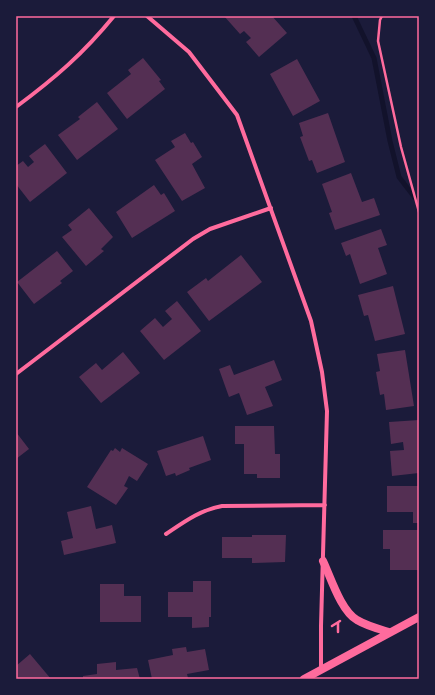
<svg xmlns="http://www.w3.org/2000/svg" width="435" height="695" font-family="Karla,sans-serif">
<rect width="100%" height="100%" fill="#1b1b3a"/>
<g fill="none" stroke-linecap="round" stroke-linejoin="round">
<!-- stream -->
<path stroke="#12122b" stroke-width="5" d="M354 16 374 58 390 141 399 177 419 203"/>
</g>
<!-- building -->
<path fill="#542f53" d="M224 16H272L287 33 259 57 246 42 251 38 244 31 240 34Z
M143 58 161 80 159 81 165 89 127 119 107 93 131 74 128 70Z
M297 59 320 101 293 116 270 74Z
M97 102 118 129 77 160 58 135 80 119 78 117Z
M328 113 345 162 317 173 312 160 309 161 300 137 303 136 299 123Z
M185 133 191 143 193 142 202 157 192 164 205 188 182 201 155 160 175 147 171 141Z
M45 144 67 173 30 202 16 184V166L23 161 28 167 34 162 29 156Z
M351 173 362 202 374 198 380 215 335 230 329 213 332 212 322 184Z
M154 185 161 195 164 193 175 211 132 238 116 212Z
M89 208 113 237 101 249 104 251 86 266 62 237 72 230 68 225Z
M381 229 387 245 378 248 387 274 360 284 350 254 346 256 341 243Z
M57 251 73 271 60 281 62 283 34 304 17 282Z
M241 255 262 282 209 321 187 292 206 278 208 281Z
M393 286 405 334 375 341 368 315 364 316 358 295Z
M177 301 201 331 164 360 140 331 155 318 163 327 172 319 165 311Z
M405 350 414 406 386 410 384 394 380 395 376 372 380 371 377 354Z
M123 352 140 373 101 403 79 377 96 363 102 370Z
M274 360 282 380 265 387 273 406 247 415 239 393 229 397 219 369 230 365 234 375Z
M419 420V473L392 476 390 451 404 450 403 442 391 444 389 422Z
M235 426H274L275 454H280V478H257V474H244V444H235Z
M16 432 29 449 16 459Z
M203 436 211 460 189 468 190 470 176 476 175 473 166 476 157 451Z
M115 448 120 452 122 448 148 464 137 481 129 476 124 486 128 488 116 505 87 487 111 450 113 451Z
M387 486H419V523H413V512H387Z
M91 506 96 529 112 525 116 543 64 555 61 541 73 538 67 512Z
M383 530H419V570H390V549H383Z
M252 535H286L285 562 252 563V558H222V537H252Z
M193 581H211V617H209V627L192 628V617H168V592H193Z
M100 584H124V596H141V622H100Z
M186 647 187 652 205 649 209 670 187 674 188 678 180 679H152L148 660 173 655 172 649Z
M30 654 51 679H16V666Z
M116 662V670L137 668 140 679H83V676L97 674V664Z"/>
<g fill="none" stroke-linecap="round" stroke-linejoin="round">
<!-- path -->
<path stroke="#ff6b9d" stroke-width="2.5" d="M382 16 380 20 378 41 401 147 419 212
M338 623V632
M332 626 340 621"/>
<!-- minor -->
<path stroke="#ff6b9d" stroke-width="4" d="M147 16 189 52 237 115 311 321 322 372 327 411 321 626V669
M16 107C55 78 83 54 114 16
M16 374 193 239 210 229 271 208
M166 534C184 522 200 510 222 506L325 505"/>
<!-- secondary -->
<path stroke="#ff6b9d" stroke-width="8" d="M323 561C331 578 341 611 357 620 367 626 379 629 389 632
M304 679 419 617"/>
</g>
<!-- border -->
<rect width="435" height="695" fill="none" stroke="#1b1b3a" stroke-width="34"/>
<rect x="17" y="17" width="401" height="661" fill="none" stroke="#ff6b9d" stroke-width="1.5"/>
</svg>
